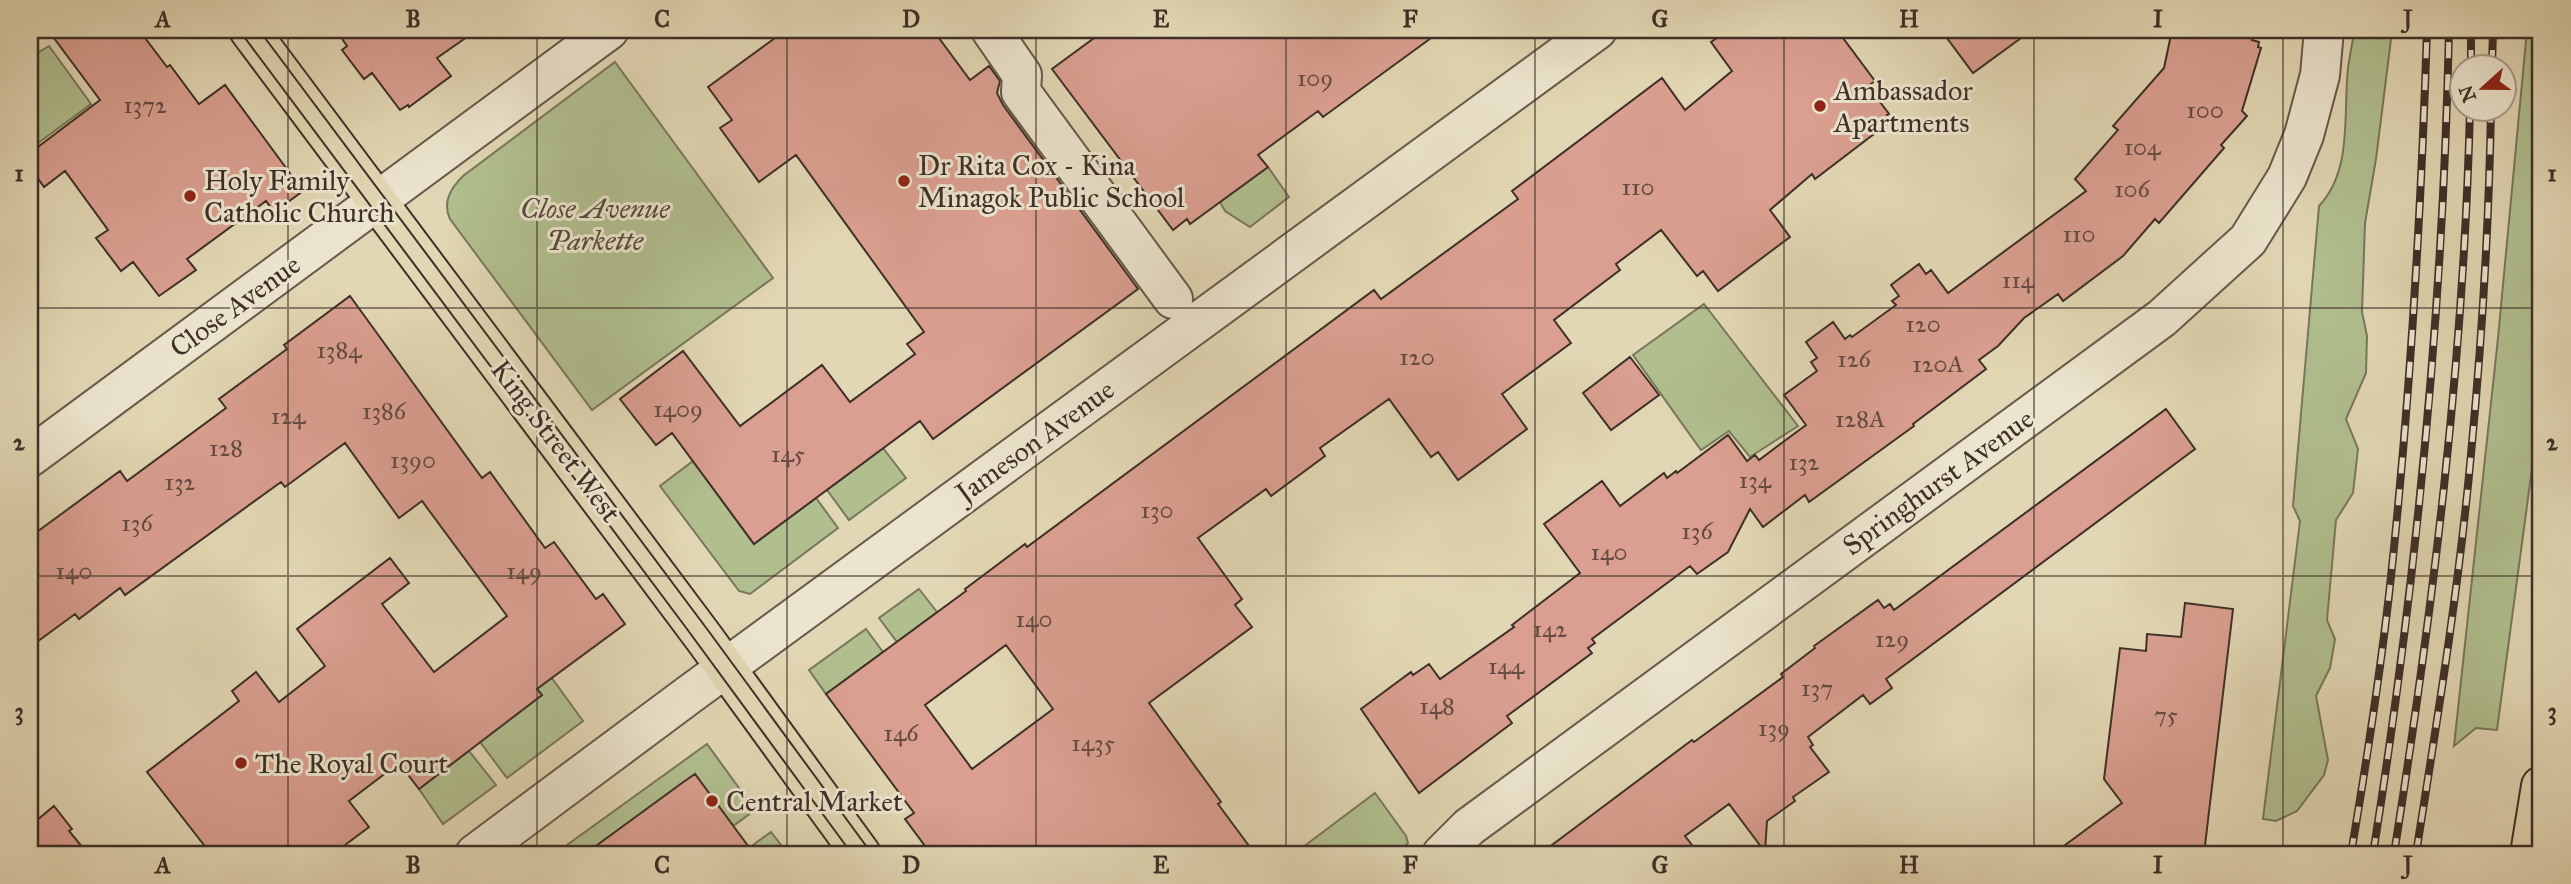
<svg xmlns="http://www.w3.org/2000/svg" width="2571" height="884" font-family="'IM FELL Great Primer',serif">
<rect width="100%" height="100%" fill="#e2d7b4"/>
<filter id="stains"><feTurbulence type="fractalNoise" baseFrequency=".00286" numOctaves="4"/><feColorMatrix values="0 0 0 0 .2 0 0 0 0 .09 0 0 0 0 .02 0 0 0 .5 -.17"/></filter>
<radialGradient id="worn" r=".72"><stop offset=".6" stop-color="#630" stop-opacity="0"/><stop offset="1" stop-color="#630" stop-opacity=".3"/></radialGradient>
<!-- green -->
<path fill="#b1bf8f" stroke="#78775c" stroke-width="2" d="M2355 30H2391V39L2376 159 2365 223 2362 312 2367 336 2366 373 2346 419 2358 449 2353 493 2336 520 2327 620 2335 639 2330 668 2316 696 2328 760 2324 775 2297 811 2276 821 2263 819 2300 521 2293 506 2319 206C2353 170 2343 113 2348 68 2350 55 2352 42 2355 30Z
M2527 30H2541V401L2497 730 2476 728 2454 746 2498 338Z
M49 46 91 104 30 149V51L34 55Z
M615 62 773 278 592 410 450 219C442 202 451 188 463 176Z
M1268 167 1289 197 1250 227 1225 211 1220 202Z
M1704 304 1798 426 1750 457 1729 431 1701 450 1633 355Z
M883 448 906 478 849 520 827 490Z
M693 461 754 544 816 498 838 528 750 594 739 591 660 486Z
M919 589 937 612 897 642 879 618Z
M866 629 883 652 826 694 809 670Z
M538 659 583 721 507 778 480 742 542 695 523 670Z
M707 744 755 810 733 826 695 774 585 854H574L567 845Z
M469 751 496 785 443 824 419 789Z
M1375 793 1406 836 1408 843 1397 854H1296L1295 853Z
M771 832 788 854H754L749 848Z"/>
<!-- building -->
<path fill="#da9f90" stroke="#3e2f28" stroke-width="2" fill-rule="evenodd" d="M48 30H139L167 67 170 65 199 104 225 85 303 191 274 212 266 201 187 259 196 270 159 296 133 262 121 271 96 238 108 230 65 171 44 187 30 167V153L100 100Z
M336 30H477L437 58 451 76 409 107 408 105 400 110 372 73 364 79 342 50 347 46Z
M786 30H933L970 80 989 66 1000 81 997 93 1003 105 1138 289 933 439 920 421 754 544 672 433 656 445 620 399 683 351 740 426 822 365 850 402 915 354 907 344 924 332 796 155 759 182 720 128 732 120 708 87Z
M1105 30H1442L1323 117 1318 111 1258 155 1268 167 1190 224 1187 219 1173 230 1052 69Z
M1729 30H1837L1875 81 1868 86 1889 114 1887 115 1891 121 1815 179 1812 174 1770 210 1790 237 1718 291 1703 271 1697 276 1661 230 1616 264 1620 270 1554 320 1571 343 1502 394 1527 429 1458 480 1438 452 1431 457 1389 399 1320 448 1325 456 1271 496 1266 489 1198 538 1242 599 1235 605 1252 627 1149 703 1221 802 1218 804 1255 854H931L905 819 914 813 826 694 966 591 965 589 1025 544 1027 547 1374 290 1381 299 1518 199 1512 191 1662 78 1685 110 1732 71 1711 42ZM1006 645 1053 709 972 769 925 705Z
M1941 30H2032L1973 73Z
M2172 30H2255L2252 40 2259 42 2258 47 2261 48 2242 111 2247 116 2221 145 2224 148 2159 223 2155 219 2123 256 2063 301 2058 294 2024 318 1998 346 1979 360 1986 369 1913 424 1914 426 1809 502 1805 495 1763 527 1750 509 1728 552 1697 574 1690 566 1592 639 1595 643 1588 648 1592 653 1507 716 1512 723 1419 793 1361 709 1411 672 1413 675 1429 664 1440 679 1514 627 1512 625 1580 573 1544 524 1602 481 1620 506 1664 473 1667 478 1676 471 1677 473 1728 435 1747 461 1755 455 1759 460 1806 425 1784 395 1817 371 1811 362 1817 358 1806 342 1833 322 1845 339 1850 335 1852 337 1896 305 1892 301 1899 296 1891 285 1919 264 1926 274 1931 270 1948 293 2086 191 2075 179 2118 130 2113 126 2164 68Z
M350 296 482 478 490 472 545 548 554 542 596 599 603 594 625 624 537 689 542 695 419 789 399 763 349 801 369 827 333 854H211L147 772 239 701 232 691 256 672 279 702 325 666 297 629 390 558 409 583 382 604 434 672 507 616 422 501 399 518 345 443 285 487 281 482 125 595 120 588 79 619 75 614 30 647V537L120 471 127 481 226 408 219 399 287 349 284 345Z
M1630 357 1659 395 1611 430 1583 393Z
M2166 409 2195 449 1886 679 1892 688 1870 704 1863 695 1808 737 1813 745 1810 747 1829 772 1793 797 1795 801 1767 821 1765 852 1729 804 1685 836 1699 854H1540L1692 740 1694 742 1783 677 1781 674 1815 648 1814 646 1878 600 1884 608 1890 604 1894 610Z
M2185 603 2233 609 2204 854H2053L2122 803 2104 779 2120 648 2146 651 2147 634 2181 637Z
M695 774 754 854H585L682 783Z
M54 806 72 829 69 831 88 854H30V826Z"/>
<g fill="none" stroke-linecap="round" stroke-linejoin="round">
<defs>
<path id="minor" d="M991 30 1022 75 1021 92 1173 299
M30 457 609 30
M475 854 690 694 1597 30
M1442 854 1469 827 2162 318 2248 240 2287 177 2304 135 2320 75 2324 30"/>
<path id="major" d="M249 30 704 638 861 854"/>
<path id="highway" d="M2530 854 2541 786"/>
</defs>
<!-- minor casing -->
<use href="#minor" stroke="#67594b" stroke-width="42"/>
<!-- major casing -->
<use href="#major" stroke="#3e2f28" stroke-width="42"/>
<!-- highway casing -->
<use href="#highway" stroke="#3e2f28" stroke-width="42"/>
<!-- minor -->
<use href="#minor" stroke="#ece5ce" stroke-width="38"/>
<!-- major -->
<use href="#major" stroke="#e2d7b4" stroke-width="38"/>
<!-- highway -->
<use href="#highway" stroke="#e2d7b4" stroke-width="38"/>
<!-- tram -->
<path stroke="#3e2f28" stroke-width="2" d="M239 30 687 629 852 854
M259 30 710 633 872 854"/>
<defs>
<path id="rail" d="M2471 66V30
M2492 66 2493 30
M2351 854C2366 765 2380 676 2390 586 2410 401 2421 216 2427 30
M2373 854C2417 578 2443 309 2449 30
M2394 854C2433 608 2464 359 2470 108
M2416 854C2437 721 2459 588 2471 454 2482 339 2489 224 2491 108"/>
</defs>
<!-- rail casing -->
<use href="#rail" stroke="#3e2f28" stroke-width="8"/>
<!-- rail -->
<use href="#rail" stroke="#ece5ce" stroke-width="5" stroke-dasharray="16" stroke-linecap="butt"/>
</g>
<!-- grid -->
<path fill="none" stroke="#3e2f28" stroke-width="2" stroke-opacity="0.55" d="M288 30V854M537 30V854M787 30V854M1036 30V854M1286 30V854M1535 30V854M1784 30V854M2034 30V854M2283 30V854M30 308H2541M30 576H2541"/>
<!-- markers -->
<g fill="#8f2418" stroke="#ece5ce" stroke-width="2.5">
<circle cx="1820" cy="106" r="7"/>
<circle cx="904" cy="181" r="7"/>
<circle cx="190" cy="196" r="7"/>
<circle cx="241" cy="763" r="7"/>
<circle cx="712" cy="801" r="7"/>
</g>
<g text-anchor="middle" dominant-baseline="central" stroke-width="6" stroke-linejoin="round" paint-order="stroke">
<!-- number labels -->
<g font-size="24" fill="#654b42">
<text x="1315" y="78">109</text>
<text x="145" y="105">1372</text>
<text x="2205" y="110">100</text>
<text x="2142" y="147">104</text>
<text x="1638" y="187">110</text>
<text x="2132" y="189">106</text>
<text x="2079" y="234">110</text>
<text x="2018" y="280">114</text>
<text x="1923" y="324">120</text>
<text x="339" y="350">1384</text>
<text x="1417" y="357">120</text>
<text x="1854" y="359">126</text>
<text x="1938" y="364">120A</text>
<text x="678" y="409">1409</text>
<text x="384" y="411">1386</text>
<text x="288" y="416">124</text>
<text x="1860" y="419">128A</text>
<text x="226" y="448">128</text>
<text x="788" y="454">145</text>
<text x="413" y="460">1390</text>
<text x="1804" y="462">132</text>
<text x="1755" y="480">134</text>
<text x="180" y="482">132</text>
<text x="1157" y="510">130</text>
<text x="137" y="523">136</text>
<text x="1697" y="531">136</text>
<text x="1609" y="552">140</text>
<text x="74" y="571">140</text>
<text x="524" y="571">149</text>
<text x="1034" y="619">140</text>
<text x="1550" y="629">142</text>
<text x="1892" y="639">129</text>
<text x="1506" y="666">144</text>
<text x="1817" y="688">137</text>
<text x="1437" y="706">148</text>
<text x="2166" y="715">75</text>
<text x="1774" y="728">139</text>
<text x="901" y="733">146</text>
<text x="1093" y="743">1435</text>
</g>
<!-- poi labels -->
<g font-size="28" fill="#3e2f28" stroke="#ece5ce" text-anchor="start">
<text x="1834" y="90">Ambassador<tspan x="1834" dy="32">Apartments</tspan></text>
<text x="918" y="165">Dr Rita Cox - Kina<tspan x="918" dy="32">Minagok Public School</tspan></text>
<text x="204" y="180">Holy Family<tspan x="204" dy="32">Catholic Church</tspan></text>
<text x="255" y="763">The Royal Court</text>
<text x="726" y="801">Central Market</text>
</g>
<!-- park labels -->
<g font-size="28" font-style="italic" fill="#554c3d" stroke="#ece5ce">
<text x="595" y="208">Close Avenue<tspan x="595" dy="32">Parkette</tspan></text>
</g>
<!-- street labels -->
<g font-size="28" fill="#3e2f28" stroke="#ece5ce">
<text transform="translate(235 306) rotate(-36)">Close Avenue</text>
<text transform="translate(556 441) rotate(53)">King Street West</text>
<text transform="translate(1035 441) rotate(-36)">Jameson Avenue</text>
<text transform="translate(1938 482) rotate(-36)">Springhurst Avenue</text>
</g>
</g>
<!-- margin -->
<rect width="2571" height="884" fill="none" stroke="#e2d7b4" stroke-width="77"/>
<!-- north arrow -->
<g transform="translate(2483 88) rotate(249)"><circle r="33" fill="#ece5ce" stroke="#a69c8c" stroke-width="2"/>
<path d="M0-5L12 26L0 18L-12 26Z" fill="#8f2418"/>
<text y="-10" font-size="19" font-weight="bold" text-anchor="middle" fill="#3e2f28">N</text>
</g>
<rect x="38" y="38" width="2494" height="808" fill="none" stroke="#3e2f28" stroke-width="2.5"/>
<g font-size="23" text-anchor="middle" font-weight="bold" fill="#3e2f28">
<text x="163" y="27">A</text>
<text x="413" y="27">B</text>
<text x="662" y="27">C</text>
<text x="911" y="27">D</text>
<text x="1161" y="27">E</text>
<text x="1410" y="27">F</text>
<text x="1660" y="27">G</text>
<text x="1909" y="27">H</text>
<text x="2158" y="27">I</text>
<text x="2408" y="27">J</text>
<text x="19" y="181">1</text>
<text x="2552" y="181">1</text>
<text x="19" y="450">2</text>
<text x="2552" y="450">2</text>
<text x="19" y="719">3</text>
<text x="2552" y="719">3</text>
<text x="163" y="873">A</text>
<text x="413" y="873">B</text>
<text x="662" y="873">C</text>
<text x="911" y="873">D</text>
<text x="1161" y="873">E</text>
<text x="1410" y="873">F</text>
<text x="1660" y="873">G</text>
<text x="1909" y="873">H</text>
<text x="2158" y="873">I</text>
<text x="2408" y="873">J</text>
</g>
<rect width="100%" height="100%" filter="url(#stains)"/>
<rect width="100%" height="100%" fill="url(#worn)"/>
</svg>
